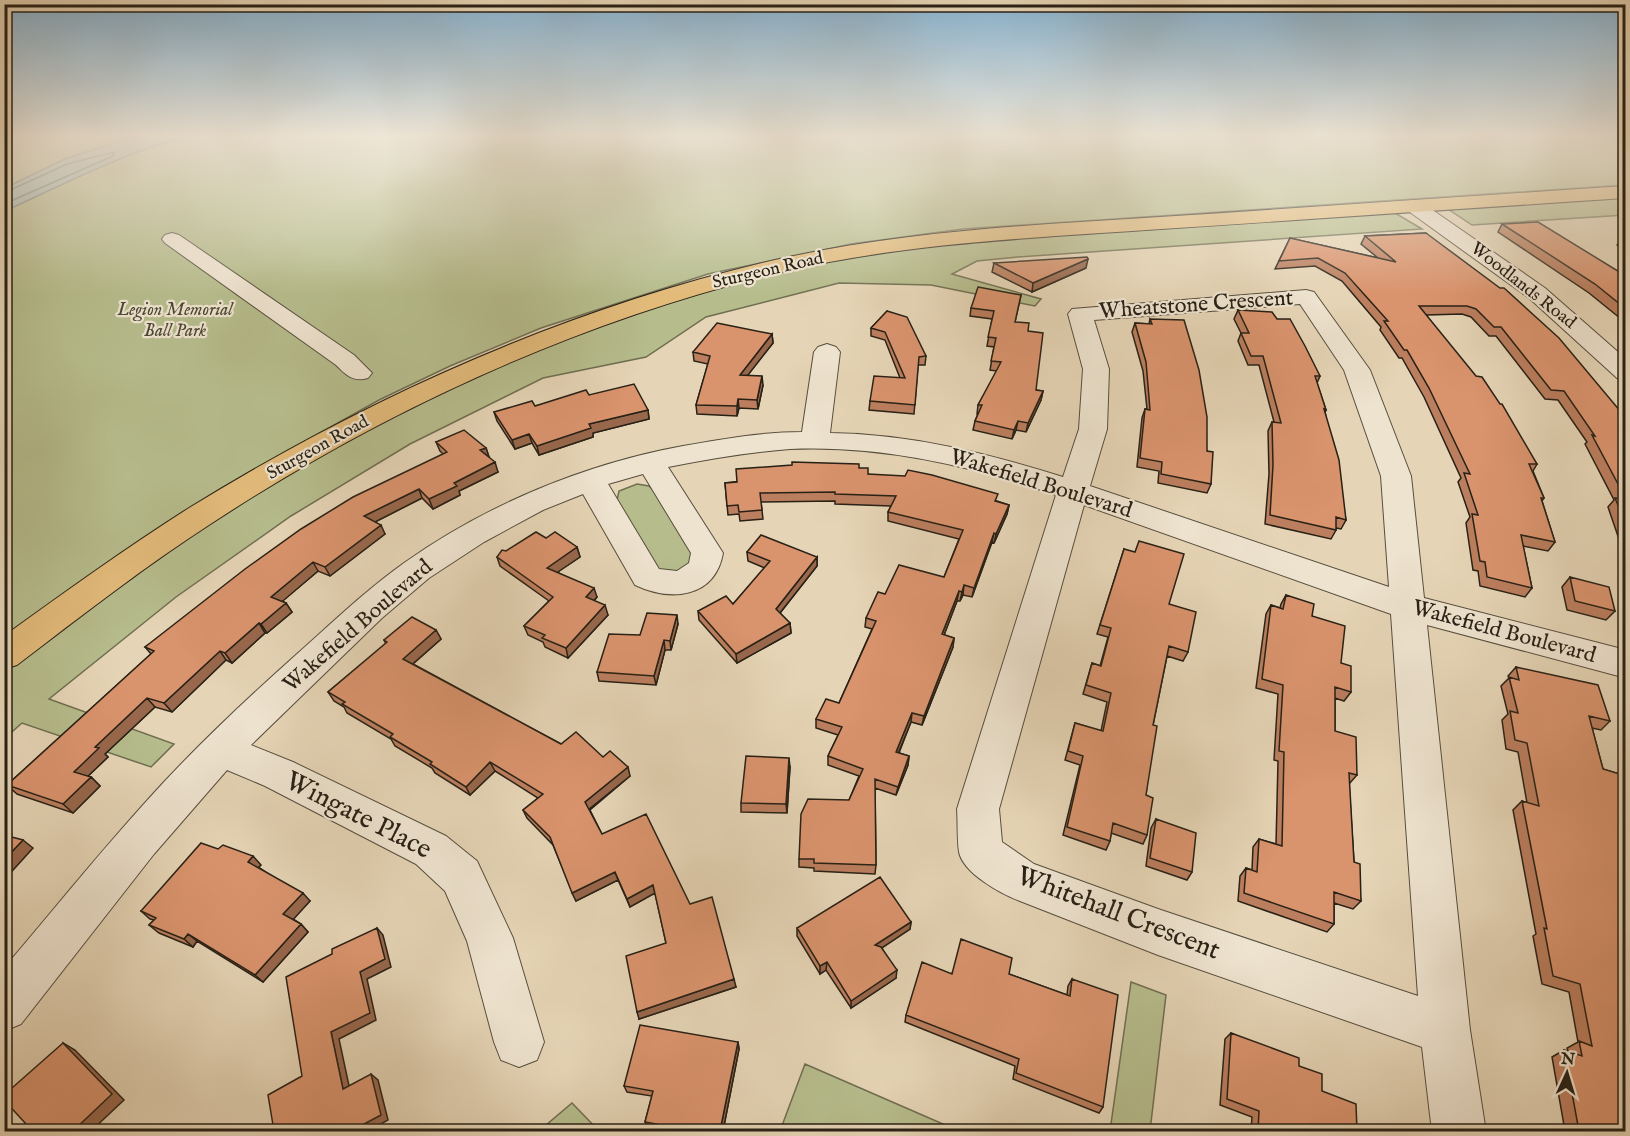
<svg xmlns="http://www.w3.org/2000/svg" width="1630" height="1136" font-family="'IM FELL English',serif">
<rect width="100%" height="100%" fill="#e5d4b5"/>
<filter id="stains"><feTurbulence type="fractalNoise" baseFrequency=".00333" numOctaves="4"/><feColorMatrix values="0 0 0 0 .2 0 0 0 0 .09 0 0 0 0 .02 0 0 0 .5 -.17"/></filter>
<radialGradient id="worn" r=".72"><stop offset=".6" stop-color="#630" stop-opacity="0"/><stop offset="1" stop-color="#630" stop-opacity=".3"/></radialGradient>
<!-- green -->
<path fill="#b6bc8c" stroke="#6f6e51" stroke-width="1.5" d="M13 136H136L65 159 5 188V138Z
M187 136H1625V185L963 229 851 244 708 274 541 328 450 366 379 400 248 473 5 637V211C64 184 123 153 187 136Z
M1625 196V215L1472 225 1448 209Z
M1395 213 1422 229 1018 257 977 261 952 274 1041 299 1035 306 931 285 839 283 706 317 646 357 543 378 410 444 291 516 176 597 49 699 174 744 151 767 22 723 5 738 4 669C63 626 121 581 181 541 379 407 611 300 848 258 935 243 1022 237 1110 232 1205 225 1300 219 1395 213Z
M637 484 649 486 653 490 692 551 693 563 681 572 660 571 617 500 619 491Z
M1131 982 1166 995 1150 1131H1110Z
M805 1064 959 1131H780Z
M572 1103 599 1131H548L545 1126Z"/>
<!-- water -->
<path fill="#99b6b7" stroke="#6c7a77" stroke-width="1.5" d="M136 136H187C123 153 64 184 5 211V188L65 159Z"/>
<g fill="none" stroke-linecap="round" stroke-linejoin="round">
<!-- shore -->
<path stroke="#606c66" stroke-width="1.5" d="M4 193 67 164 114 152 113 156 4 204"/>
<defs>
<path id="minor" d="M1414 200 1421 202 1545 288 1626 359V381L1617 378 1529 298 1407 210 1404 206 1407 202Z
M172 233 179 235 354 355 372 373 368 378C353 382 347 376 336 365L165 243 162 239 165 235Z
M1306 290 1314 292 1370 370 1411 476 1424 598 1626 650V678L1427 625 1470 1030 1486 1132H1432L1422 1047 1158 955 1020 901C1001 894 963 873 959 852 957 838 958 823 957 809L1056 495C971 466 882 445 790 449 749 452 708 459 668 467L723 553C715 598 671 602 635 585L583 494 543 510 484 542 429 578 382 618 251 745 293 762 446 836 477 861 513 938 544 1042 537 1060 519 1067 501 1060 494 1042 467 941 445 891 416 864 265 786 227 770 154 854 21 1024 4 1031V968C57 906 108 842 164 782 206 737 251 695 297 654 332 623 366 590 404 563 486 505 584 464 683 446 722 439 762 432 802 432L814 352 818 347 827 344 836 347 840 352 830 433C910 434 987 453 1063 477L1079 429 1083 369 1068 314 1072 309ZM1300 304 1344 370 1381 476 1389 587 1090 486 1107 429 1109 369 1094 320ZM643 474 691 553 689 563 677 571 659 569 608 484ZM1084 505 1391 614 1418 996 1158 909 1034 864 1002 842 999 809Z"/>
<path id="major" d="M1626 186V198C1471 208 1316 219 1161 229 1032 238 903 243 777 273 577 322 384 410 212 523 144 567 81 616 17 665L4 669V636C65 592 126 548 189 508 369 397 568 308 775 260 902 231 1031 225 1160 217 1315 207 1470 196 1626 186Z"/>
</defs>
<!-- minor casing -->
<use href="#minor" stroke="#574e3e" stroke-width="2"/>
<!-- major casing -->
<use href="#major" stroke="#282116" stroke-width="2"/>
<!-- minor -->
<use href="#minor" fill="#eee3cf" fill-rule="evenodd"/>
<!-- major -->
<use href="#major" fill="#e2ba7a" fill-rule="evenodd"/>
</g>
<!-- wall -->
<path fill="#bb7e5e" stroke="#282116" stroke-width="1.5" d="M1502 224 1626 276V323L1589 293 1498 232Z
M1426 233 1626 418V543L1620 542 1608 507 1614 500 1585 444 1587 442 1558 400 1545 399 1496 336H1489L1471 317 1462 314 1426 315 1537 464 1533 471 1544 498 1542 501 1555 542 1548 551 1523 546 1532 588 1525 597 1480 586 1478 571 1473 570 1466 523 1470 517 1458 482 1461 478 1424 397 1402 358H1399L1380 330 1381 327 1342 281 1315 266 1275 269 1290 238 1378 258 1361 244 1365 236Z
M1626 234V254L1617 245Z
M994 263 1086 268 1032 292 992 272Z
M1021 295 1015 322 1028 331 1036 390 1043 391 1041 400 1026 432 1016 430 1012 439 973 430 975 421 978 414H977L978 405 997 371 990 370 994 347 987 346 992 319 970 316 971 308Z
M1238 310 1277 319 1320 376 1317 383 1326 410 1325 412 1346 520 1341 529 1336 528V530L1331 539 1265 524 1269 474 1268 431 1272 422H1274L1259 365H1248L1238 341 1241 333 1234 319Z
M887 311 926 356 925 365H918L914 414 869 410 870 401 900 378 885 340 871 336V328Z
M1150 319 1207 451 1211 484 1207 493 1158 483 1159 471 1137 467 1142 418 1145 409H1147L1143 371 1132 332 1135 323 1149 324Z
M772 334 773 343 747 375 763 385 758 409 739 408 737 416 697 414 696 405 708 364 694 361 693 352Z
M589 395 648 410 649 419 593 433V437L539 455 532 443 515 449 497 421 494 412 535 406Z
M436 442 486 448 489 457 498 472 459 491 460 495 433 509 422 498 375 522 385 534 330 576 318 571 282 601 286 603 292 612 267 633H265L232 663 226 660 172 712 155 707 105 754 108 757 88 776 91 777 100 786 73 813 17 794 7 785 151 654 145 647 443 454 440 451Z
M859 468 868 474 997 501 1009 505 1007 514 994 543 992 542 972 597 963 595 960 601H957L944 635 954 638 953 647 922 725 911 722 899 753 909 756 908 765 896 795 875 788 876 865 875 874 814 871V868L799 867V859L849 800 859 776 828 765V756L838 735 816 728V719L839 703 872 629 865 627 866 618 885 594 944 577 959 539 888 521V512L891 506 835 504V501L761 502 763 519 740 521 739 514 728 515 725 483Z
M546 538 577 547 580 557 557 572 597 597 594 601 608 615 568 658 545 647 543 642 528 635 524 626 549 601 500 566 497 557Z
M1124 549 1169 604 1188 652 1183 661 1167 656 1153 725 1146 795 1147 835 1143 844 1111 833 1110 841 1106 850 1063 835 1080 765 1065 760 1075 723 1101 731 1107 702 1083 694 1092 663 1100 666 1108 637 1097 634Z
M747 552 817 557V566L780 613 790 623 791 633 737 663 699 620 698 611 733 604 765 568 748 561Z
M1570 577 1615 611 1606 620 1567 610 1562 587Z
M1286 595 1312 616 1341 663 1351 692 1344 701 1335 698V731L1357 775 1349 784 1354 862 1361 901 1353 909 1334 903V924L1327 932 1238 901 1240 876 1246 868 1252 870 1253 847 1259 839 1276 844 1278 761 1274 760 1278 694 1256 688 1266 614 1271 605 1280 608 1281 604Z
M678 624 671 650H665L656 685 599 681 597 672 640 635Z
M436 630 441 639 413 664 561 744 603 757 630 776 590 810 602 834 690 904 736 987 639 1019 666 943 655 893 630 907 618 880 576 901 553 845 527 818 523 810 538 798 495 771 470 795 435 773 432 768 395 746 391 739 347 713 344 707 334 701 328 692 386 644 384 640Z
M1516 667 1610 721 1601 730 1592 728 1603 769 1626 776V846L1624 845 1626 1131H1565L1552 1057 1564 1050 1568 1051 1567 1048 1578 1042 1569 992 1542 984 1533 936 1536 934 1513 810 1522 801 1527 803 1518 752 1506 749 1502 720 1508 714 1501 686 1509 678 1508 676Z
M790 767 787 813 741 812V803Z
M1156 819 1192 872 1187 880 1146 866 1151 828Z
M261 865 258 867 310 901 293 919 301 924 308 932 263 982 197 941 193 947 159 933 149 925 154 920 150 919 141 911Z
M911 922 910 929 882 948 896 978 851 1008 826 970 820 974 797 936V928Z
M952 973 1009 974 1067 995 1068 986 1072 979 1103 1107 1099 1113 1013 1079 1015 1066 905 1022 906 1015Z
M1231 1033 1299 1066 1322 1091 1357 1131H1251L1252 1117 1220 1105 1225 1039Z
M738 1042 739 1049 723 1131H667L648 1128 645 1122 652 1096 627 1092 624 1086Z"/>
<!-- shaded-wall -->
<path fill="#98674c" stroke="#282116" stroke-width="1.5" d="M1088 259 1086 268 1032 292 1033 283Z
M772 334 773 343 741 384 740 375Z
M762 376 763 385 758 409 757 400Z
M1043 391 1041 400 1026 432 1028 423Z
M738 399 739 408 737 416V406Z
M648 410 649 419 593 433V437L539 455 537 446 589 424Z
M1018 421 1016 430 1012 439 1014 430Z
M529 434 532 443 515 449 512 440Z
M486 448 489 457 480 450Z
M495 462 498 472 459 491 460 495 433 509 429 499 454 483Z
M419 489 422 498 369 525 364 516Z
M1009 505 1007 514 994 543 996 534Z
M381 525 385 534 330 576 325 567Z
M994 533 992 542 972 597 974 588Z
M577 547 580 557 549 578 547 568Z
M817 557V566L776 618V609Z
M313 562 318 571 277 606 271 597Z
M964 585 963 595 960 601 962 592Z
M594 588 597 597 588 607 586 597Z
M959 591 957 601 941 643 942 634Z
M286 603 292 612 267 633 261 624Z
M605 605 608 615 568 658 566 648Z
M677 615 678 624 671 650 670 641Z
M259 623 265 633 232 663 225 653Z
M790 623 791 633 737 663 736 654Z
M436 630 441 639 408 668 403 659Z
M954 638 953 647 922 725 924 716Z
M664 640 665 650 656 685 654 676Z
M220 651 226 660 172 712 164 703Z
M147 698 155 707 105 754 108 757 83 781 74 772 95 747Z
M912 713 911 722 895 761 896 752Z
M909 756 908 765 896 795 898 787Z
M789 758 790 767 787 813 786 804Z
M490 762 495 771 470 795 466 787Z
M628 767 630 776 588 810 585 802Z
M91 777 100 786 73 813 63 804Z
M4 828 12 834 5 841H4Z
M23 840 33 848 4 880V860Z
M253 856 261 865 256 870 248 862Z
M615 872 618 880 576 901 572 893Z
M653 885 655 893 630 907 627 899Z
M303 893 310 901 291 922 283 914Z
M911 922 910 929 874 953 875 945Z
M301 924 308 932 263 982 255 975Z
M377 928 383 935 391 967 367 979 376 1020 339 1039 351 1095 343 1089 331 1032 360 972Z
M188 934 197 941 193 947 184 939Z
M827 962 826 970 820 974V966Z
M897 970 896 978 851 1008V1001Z
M734 979 736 987 639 1019 637 1012Z
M738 1042 739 1049 723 1131H720Z
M63 1043 75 1050 124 1100 91 1131H73Z
M371 1074 378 1080 388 1120 369 1131H351Z"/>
<!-- building -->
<path fill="#d9936d" stroke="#282116" stroke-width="1.5" d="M1538 222 1626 276V309L1595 284 1502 224Z
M1426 233 1500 288H1504L1559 338 1626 418V499L1592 435 1595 436 1564 391 1551 390 1501 327H1494L1476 309 1467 306H1419L1476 376 1482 377 1500 404H1502L1537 464H1529L1544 498H1541L1555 542 1521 535 1532 588 1487 577 1485 562 1480 561 1472 514 1478 515 1464 473 1470 474 1429 388 1407 350H1404L1384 321H1388L1345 273 1318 258 1279 261 1290 238 1396 262 1365 236Z
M1087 257 1088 259 1033 283 994 263Z
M978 287 1021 295 1015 322 1029 323 1028 331 1043 333 1036 390 1043 391 1028 423 1018 421 1014 430 975 421 982 405H978L1001 362 991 361 996 338 988 337 994 311 971 308Z
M1238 310 1272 312 1277 319H1290L1305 346 1320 376H1315L1326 410 1324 409 1339 460 1346 520 1336 517V530L1270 515 1273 465 1272 422 1281 423 1263 356H1251L1241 333H1249Z
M887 311 907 317 926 356 919 357 915 405 870 401 874 376 905 378 885 332 871 328Z
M1150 319 1184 320 1199 370 1207 417V451L1213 452 1211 484 1161 474 1162 462 1140 458 1145 409 1150 410 1146 362 1135 323 1152 324Z
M717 323 772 334 740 375 762 376 757 400 738 399 737 406 696 405 710 356 693 352Z
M634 384 648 410 589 424 591 428 537 446 529 434 512 440 494 412 532 401 535 406 586 390 589 395Z
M464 430 486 448 480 450 495 462 454 483 457 486 429 499 419 489 364 516 381 525 325 567 313 562 271 597 286 603 261 624 259 623 225 653 220 651 164 703 147 698 95 747 99 748 74 772 91 777 63 804 7 785 154 651 145 647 245 569 301 529 353 497 447 452 436 442Z
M792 462 859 464V468H868V474L905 476 908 470 932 475 998 494 995 501 1009 505 996 534 994 533 974 588 964 585 962 592 959 591 942 634 954 638 924 716 912 713 896 752 909 756 898 787 875 779 876 865 814 863V859H799L801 814 808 799 849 800 863 769 828 756 842 727 816 719 826 699 839 703 876 621 866 618 878 592 885 594 899 565 944 577 963 530 888 512 896 496 835 494V492L760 493 762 510 739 512 738 505 727 506 725 483 737 482 736 469 792 465Z
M1615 498 1626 500V524Z
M536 532 546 538 555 532 577 547 547 568 594 588 586 597 605 605 566 648 542 638 545 635 524 626 553 597 497 557 502 550 506 551Z
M761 535 817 557 776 609 790 623 736 654 698 611 726 596 733 604 770 561 747 552Z
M1139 541 1184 554 1169 604 1196 612 1188 652 1169 646 1153 725 1157 726 1146 795 1153 798 1147 835 1113 823 1110 841 1067 827 1083 756 1068 751 1075 723 1103 731 1111 693 1086 685 1092 663 1101 666 1111 628 1100 625 1124 549 1135 552Z
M1570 577 1609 587 1615 611 1575 601Z
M1286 595 1314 604 1312 616 1345 626 1341 663 1351 666V692L1335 687V731L1356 737 1357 775 1349 773 1354 862 1360 864 1361 901 1334 892V924L1244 893 1246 868 1257 872 1259 839 1282 846 1284 752 1279 751 1283 685 1262 679 1271 605 1283 609Z
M647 613 677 615 670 641 664 640 654 676 597 672 609 634 640 635Z
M412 617 436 630 403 659 561 744 576 732 603 757 610 751 628 767 585 802 602 834 646 814 690 904 712 897 734 979 637 1012 626 956 666 943 653 885 627 899 615 872 572 893 550 837 523 810 543 794 490 762 466 787 430 764 432 762 390 737 393 734 342 704 345 702 328 692 387 642 384 640Z
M1516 667 1598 685 1610 721 1589 716 1603 769 1626 776V834L1621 833 1626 849V1131H1579L1564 1050 1582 1056 1579 1041 1592 1046 1580 984 1553 976 1544 928 1547 929 1522 801 1539 806 1527 743 1515 740 1510 711 1518 713 1509 677 1519 680Z
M746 756 789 758 786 804 741 803Z
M1156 819 1196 833 1192 872 1150 858Z
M4 835 23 840 4 860Z
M201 843 218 849 223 845 253 856 248 862 303 893 283 914 301 924 255 975 188 934 184 939 149 925 156 918 141 911Z
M880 877 911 922 875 945 881 947 897 970 851 1001 827 962 820 966 797 928Z
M377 928 385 959 360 972 370 1013 331 1032 343 1089 371 1074 381 1115 351 1131H274L268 1095 302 1076 286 977 332 954V949Z
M961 939 1012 958 1009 974 1070 996 1072 979 1118 995 1103 1107 1016 1073 1019 1059 906 1015 922 962 952 974Z
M640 1025 738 1042 720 1131H694L645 1122 653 1091 624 1086Z
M1231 1033 1299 1058V1066L1322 1074V1091L1356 1104 1357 1131H1258L1259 1111 1227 1099Z
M63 1043 112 1094 73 1131H18L26 1124 4 1100V1095Z"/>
<!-- sky -->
<linearGradient id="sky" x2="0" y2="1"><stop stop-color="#88b5d4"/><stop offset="0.46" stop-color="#f3ecde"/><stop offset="1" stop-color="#f3ecde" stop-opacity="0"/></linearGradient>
<rect width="1630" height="295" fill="url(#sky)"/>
<g text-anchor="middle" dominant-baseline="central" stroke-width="4.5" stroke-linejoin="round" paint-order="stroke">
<!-- far-street labels -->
<g font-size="18" fill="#282116" stroke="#eee3cf">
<text transform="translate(768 271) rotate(-13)">Sturgeon Road</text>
<text transform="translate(1523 286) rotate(38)">Woodlands Road</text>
<text transform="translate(318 448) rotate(-29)">Sturgeon Road</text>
</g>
<!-- far-park labels -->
<g font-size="18" font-style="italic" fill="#4c4834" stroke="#eee3cf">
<text x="175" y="310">Legion Memorial<tspan x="175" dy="21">Ball Park</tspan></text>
</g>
<!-- street labels -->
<g font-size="22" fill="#282116" stroke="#eee3cf">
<text transform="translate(1196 305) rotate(-4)">Wheatstone Crescent</text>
<text transform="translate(1041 484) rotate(17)">Wakefield Boulevard</text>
<text transform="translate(358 626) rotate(-41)">Wakefield Boulevard</text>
<text transform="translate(1504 632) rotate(15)">Wakefield Boulevard</text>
</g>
<!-- near-street labels -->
<g font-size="27" fill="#282116" stroke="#eee3cf">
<text transform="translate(358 816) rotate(27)">Wingate Place</text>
<text transform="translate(1118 914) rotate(21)">Whitehall Crescent</text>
</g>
</g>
<!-- margin -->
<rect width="1630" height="1136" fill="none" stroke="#e5d4b5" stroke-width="24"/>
<rect x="6" y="6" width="1618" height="1124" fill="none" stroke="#282116" stroke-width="3"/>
<rect x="12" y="12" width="1606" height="1112" fill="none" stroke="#282116" stroke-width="1.5"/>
<!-- north arrow -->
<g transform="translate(1567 1073) rotate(4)" stroke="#eee3cf" stroke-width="4.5" paint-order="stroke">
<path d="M0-4.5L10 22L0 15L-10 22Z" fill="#282116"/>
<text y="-9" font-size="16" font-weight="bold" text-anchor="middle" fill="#282116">N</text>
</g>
<rect width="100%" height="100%" filter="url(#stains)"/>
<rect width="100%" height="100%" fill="url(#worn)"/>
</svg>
